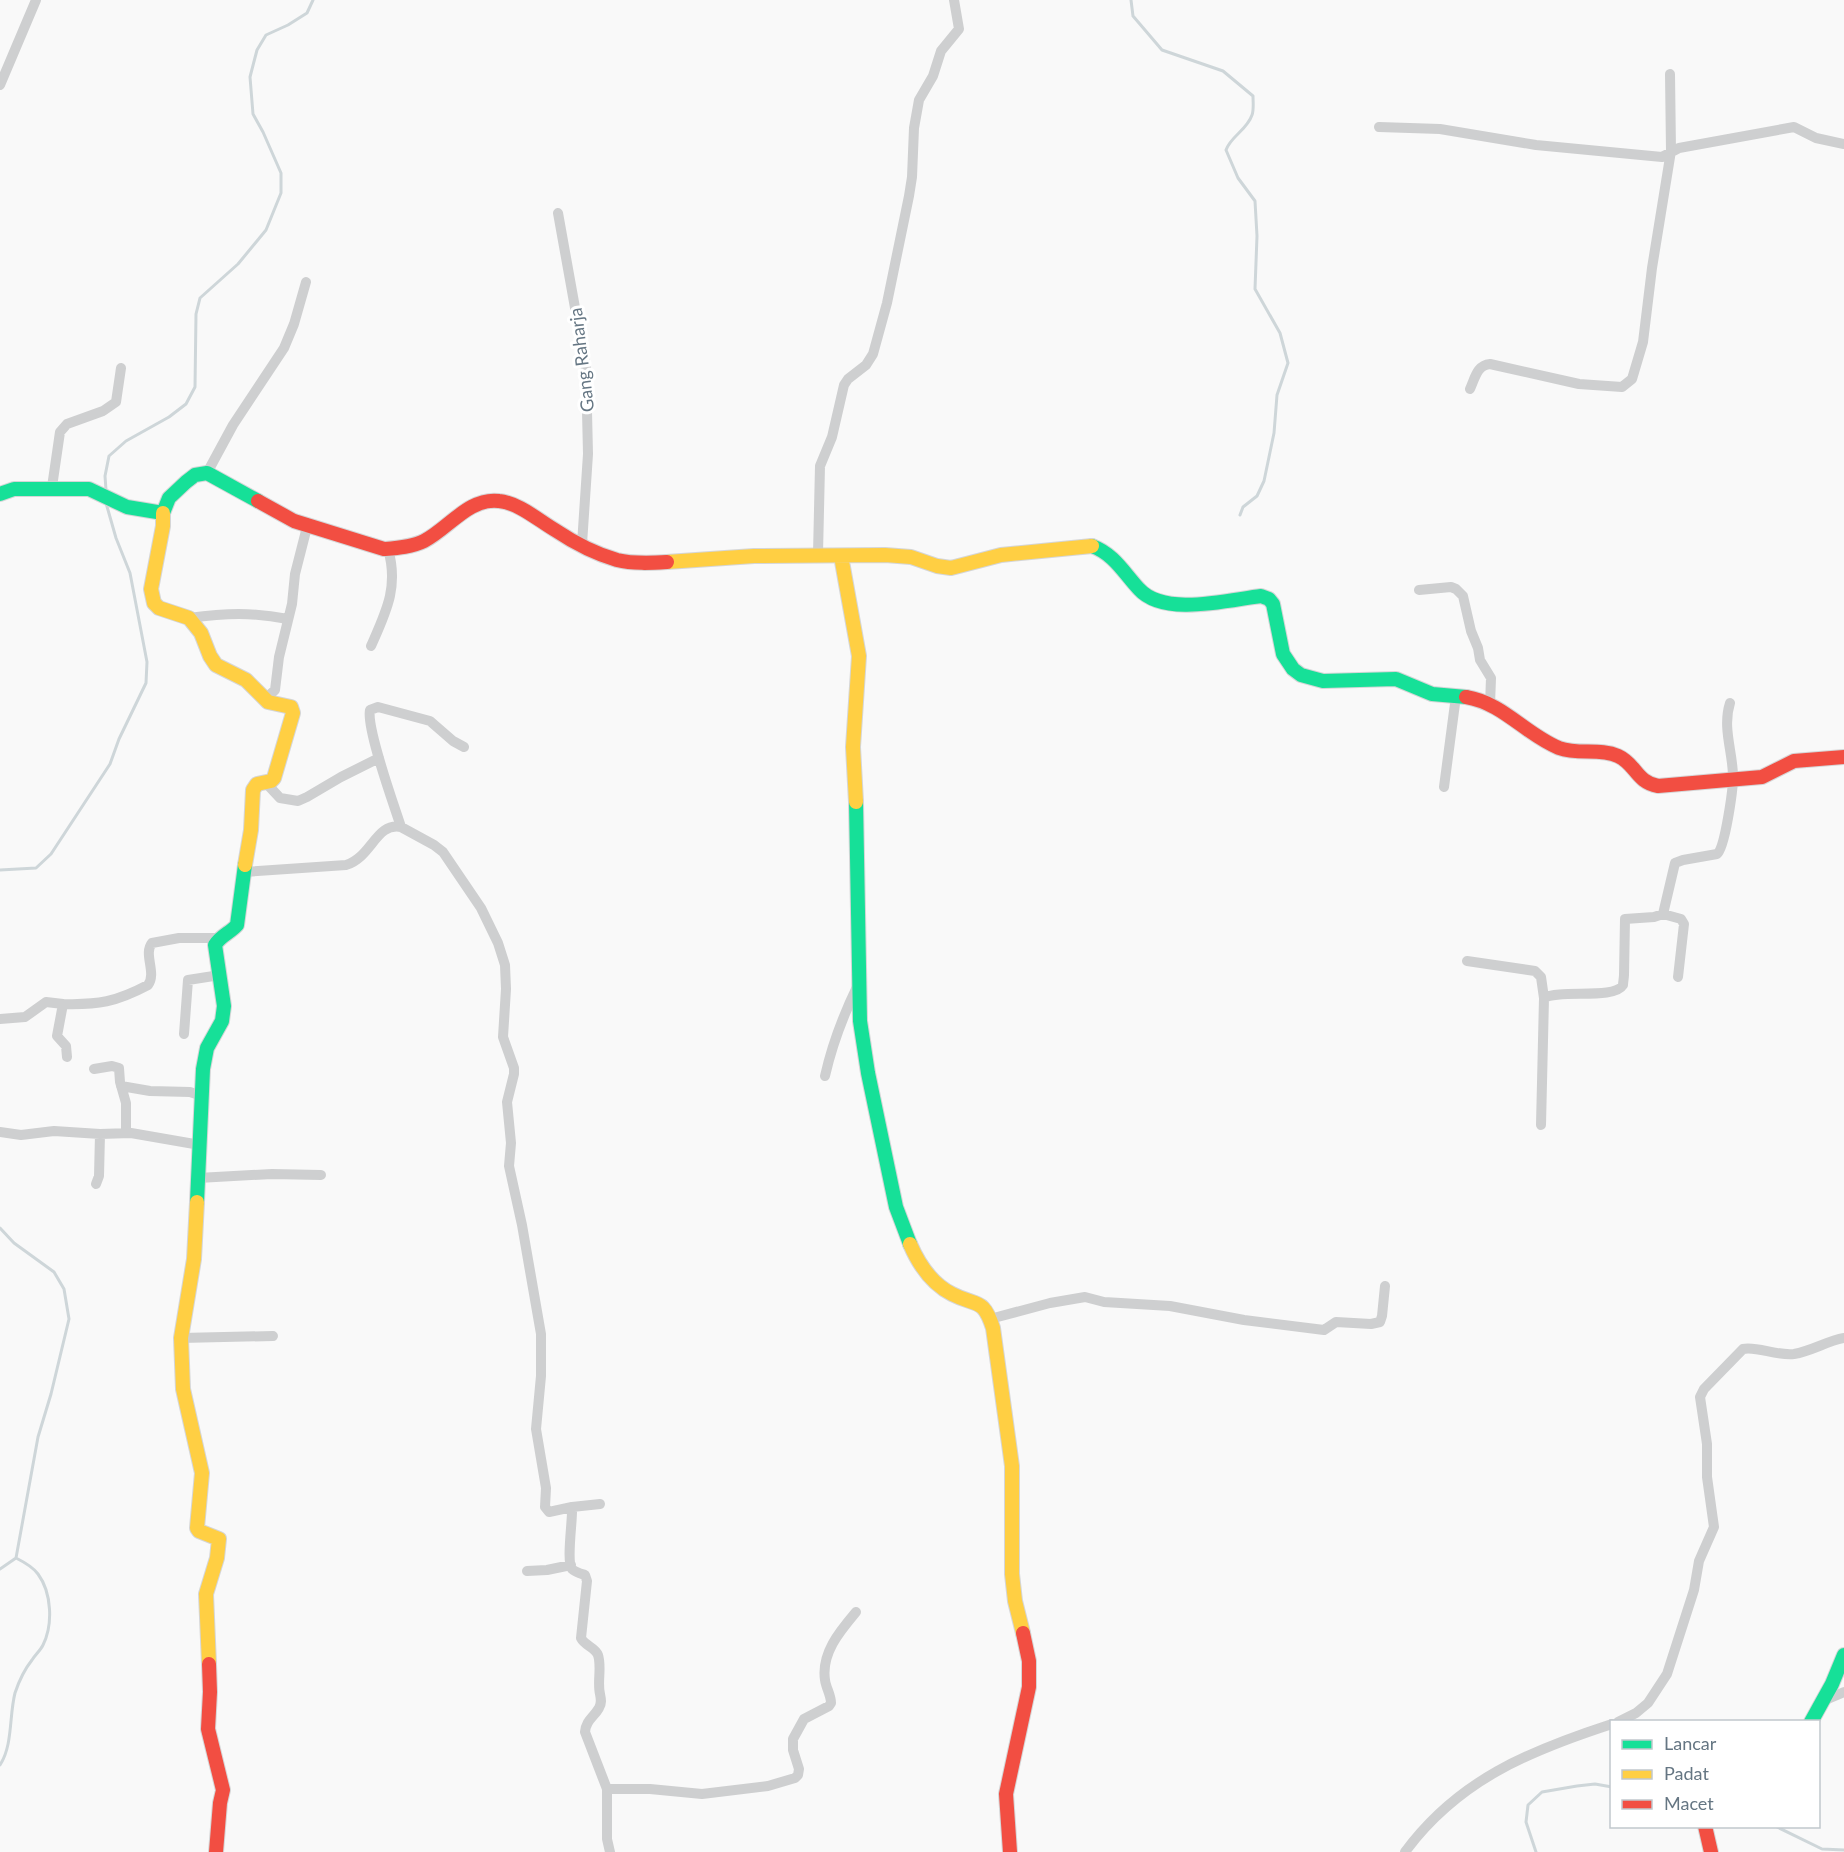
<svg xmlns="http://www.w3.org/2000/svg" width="1844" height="1852" font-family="Lato,sans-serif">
<rect width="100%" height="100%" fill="#f9f9f9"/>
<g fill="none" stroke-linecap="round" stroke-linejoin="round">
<!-- stream -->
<path stroke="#ced6d9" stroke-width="3" d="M1131 0 1133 16 1162 50 1223 71 1253 96C1253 102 1254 110 1252 115 1247 130 1231 136 1226 150L1238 178 1255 201 1257 236 1255 289 1280 333 1288 363 1277 395 1274 433 1264 481 1257 496 1243 507 1240 515
M106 490 105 476 109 456 126 441 169 417 186 404 195 387 196 314 200 298 238 264 266 230 281 193V173L263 132 253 114 250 77 257 50 266 35 288 25 307 13 313 0
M0 870 36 868 51 854 110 764 119 739 146 683 147 662 130 573 116 538 106 503
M0 1228 14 1243 54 1272 64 1289 69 1319 51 1394 38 1437 16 1558 0 1569
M0 1765C13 1745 9 1716 15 1693 19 1681 24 1670 32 1660 35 1655 40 1651 43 1645 53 1625 52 1593 38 1574 33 1567 24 1562 16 1558
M1775 1826 1822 1849 1844 1850
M1536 1852 1526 1822 1528 1805 1542 1792 1577 1786 1595 1784 1612 1787"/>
<defs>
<path id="fast" d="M0 494 14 489H89L127 507 163 513 169 498 186 482 195 475 207 473 258 501
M1092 546C1114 554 1124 573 1139 589 1164 617 1228 600 1261 596L1269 599 1273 604 1283 654 1293 669 1301 675 1323 681 1396 679 1432 694 1466 697
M856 802 860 1021 868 1073 896 1207 910 1244
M197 1202 203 1069 207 1048 222 1021 224 1006 215 945C220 936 230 933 237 925L245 865
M1811 1722 1832 1684 1844 1655"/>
<path id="slow" d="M163 513V526L151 589 154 603 159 608 189 618 201 633 210 656 216 665 246 680 268 702 291 707 293 713 274 778 271 781 257 784 253 790 251 830 245 865
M841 556 859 656 853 747 856 802
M667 562 754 556 885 555 911 557 937 566 951 568 1001 555 1092 546
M197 1202 194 1259 181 1338 183 1389 202 1473 197 1528 199 1531 219 1539 217 1558 206 1594 209 1664
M910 1244C919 1265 932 1284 952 1294 977 1307 983 1297 993 1328L1012 1466V1574L1015 1601 1023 1633"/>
<path id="jam" d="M258 501 294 521 384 549C397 548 412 547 424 541 448 529 469 497 499 501 519 503 538 520 555 530 573 542 596 554 617 560 633 564 651 563 667 562
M1466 697C1503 703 1525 734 1559 748 1578 755 1600 748 1618 756 1636 764 1636 782 1658 786L1762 777 1794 761 1844 757
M209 1664 210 1692 208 1729 223 1790 220 1803 216 1852
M1705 1826 1711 1852
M1010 1852 1006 1794 1029 1687V1661L1023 1633"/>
</defs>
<!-- fast casing -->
<use href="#fast" stroke="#d5d6d7" stroke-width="16"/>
<!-- slow casing -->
<use href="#slow" stroke="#d5d6d7" stroke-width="16"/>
<!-- jam casing -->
<use href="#jam" stroke="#d5d6d7" stroke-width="16"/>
<!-- street -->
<path stroke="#cecfd0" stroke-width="10" d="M0 85 36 0
M1379 127 1440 129 1536 145 1662 157 1679 148 1794 127 1816 138 1844 144
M558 213 586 369 588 454 582 544
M1470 389C1475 378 1477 365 1490 364L1579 384 1622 387 1632 379 1643 342 1652 268 1671 151 1670 74
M207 473 233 425 284 348 294 324 306 282
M52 487 60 432 67 424 103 411 116 402 121 368
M818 554 820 466 832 437 844 385 848 379 866 365 873 354 887 303 909 196 912 177 914 128 919 100 933 76 941 51 959 29 954 0
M1419 590 1451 587 1456 589 1463 596 1471 631 1478 648 1480 660 1491 678 1490 705
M189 618C226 613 252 612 288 619
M371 646C386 612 399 587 388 549
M265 699 275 690 279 657 292 604 295 574 307 527
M266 783 280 798 298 801 307 797 341 777 379 758
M1444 787 1456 696
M401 827C394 805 366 728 370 710L378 707 430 721 453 741 464 747
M244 872 346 865C372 857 376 822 401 827L434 845 443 852 481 908 498 943 505 965 506 989 503 1037 514 1068V1074L507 1102 511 1143 509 1166 522 1225 541 1334V1376L536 1429 546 1488 545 1507 549 1512 572 1507C573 1519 566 1561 572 1569 575 1572 582 1574 585 1575L587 1581 581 1638C585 1646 595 1647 598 1655 602 1667 597 1682 600 1694 601 1699 602 1703 599 1708 594 1717 586 1720 585 1732L607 1789V1839L610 1852
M1663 914 1681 919 1684 924 1678 977
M1467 961 1535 971 1541 977 1544 998
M63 1004C98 1005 116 1002 148 985 157 973 143 954 152 943L179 938H219
M0 1019 25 1017 46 1002 63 1004 57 1036 66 1046 67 1057
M184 1034 188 980 220 975
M94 1069 112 1066 119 1068 120 1082 126 1103V1133
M825 1076C832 1045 843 1016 857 987
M121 1086 150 1091 190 1092 202 1096
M1541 1125 1544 998C1561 989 1614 1000 1623 985 1623 983 1624 977 1624 975L1625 919 1654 917 1663 914 1675 863 1683 860 1717 854C1725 848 1733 790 1733 777 1733 752 1722 728 1730 703
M0 1132 21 1135 54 1131 100 1134 131 1133 200 1145
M198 1178 272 1174 321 1175
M96 1184 99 1176 100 1134
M990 1319 1050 1303 1085 1297 1104 1302 1170 1306 1244 1320 1324 1330 1336 1322 1371 1324 1380 1322 1382 1316 1385 1286
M181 1338 273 1336
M572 1507 600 1504
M527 1571 547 1570 571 1565
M1823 1701 1844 1692
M1618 1722 1636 1713 1648 1703 1667 1674 1694 1590 1699 1561 1714 1527 1707 1477V1444L1700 1397 1704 1389 1743 1349C1757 1346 1776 1356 1794 1354 1812 1351 1827 1341 1844 1338
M607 1789H650L702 1794 768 1786 795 1778 798 1775 799 1769 793 1750V1739L804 1719 829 1706 831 1703C831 1695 826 1688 825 1680 821 1653 840 1631 856 1612
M1405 1852C1458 1780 1529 1751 1612 1724"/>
<!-- fast -->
<use href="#fast" stroke="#16e098" stroke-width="14"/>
<!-- slow -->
<use href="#slow" stroke="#ffcf43" stroke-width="14"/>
<!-- jam -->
<use href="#jam" stroke="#f24e42" stroke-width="14"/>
</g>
<g text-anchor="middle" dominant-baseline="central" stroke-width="6" stroke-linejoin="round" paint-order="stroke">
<!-- street labels -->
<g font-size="18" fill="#657683" stroke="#fff">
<text transform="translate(581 360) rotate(-97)">Gang Raharja</text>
</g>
</g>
<!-- legend -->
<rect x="1610" y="1720" width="210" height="108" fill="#ffffff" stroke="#c1c8cd" stroke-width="1.5"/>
<rect x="1622" y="1740" width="30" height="9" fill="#16e098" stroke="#c1c8cd" stroke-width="1.5"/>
<text x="1664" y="1750" font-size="18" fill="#657683">Lancar</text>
<rect x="1622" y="1770" width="30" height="9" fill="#ffcf43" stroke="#c1c8cd" stroke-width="1.5"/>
<text x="1664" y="1780" font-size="18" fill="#657683">Padat</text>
<rect x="1622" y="1800" width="30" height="9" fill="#f24e42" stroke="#c1c8cd" stroke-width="1.5"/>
<text x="1664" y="1810" font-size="18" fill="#657683">Macet</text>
</svg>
